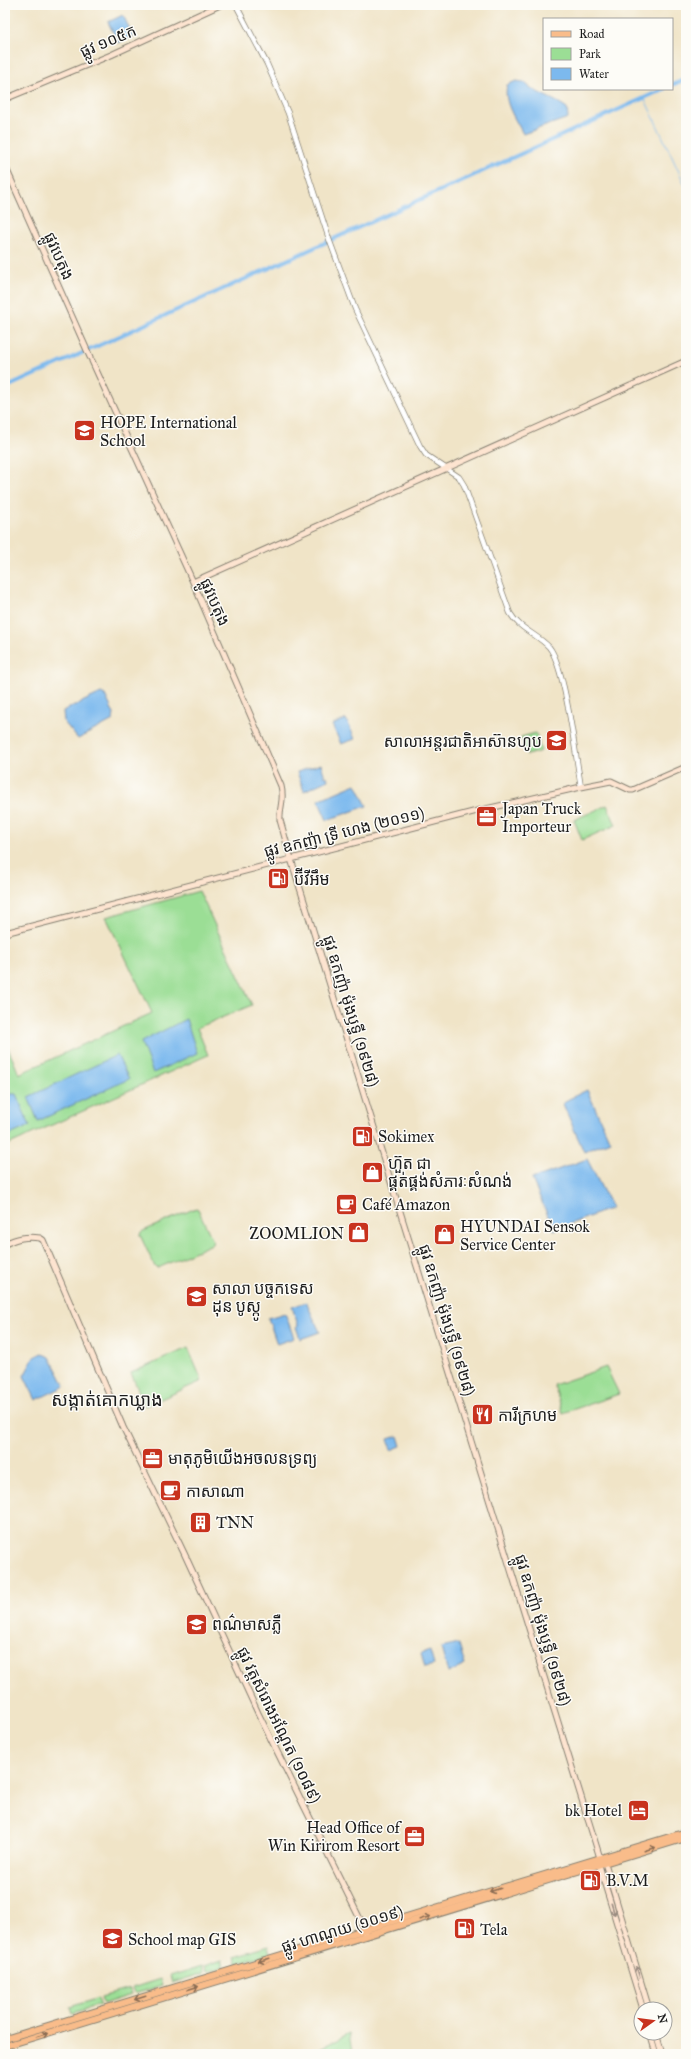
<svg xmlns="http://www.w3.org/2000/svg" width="691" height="2059" font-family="'IM FELL Great Primer','Noto Sans Khmer',serif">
<rect width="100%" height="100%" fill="#fdfcf7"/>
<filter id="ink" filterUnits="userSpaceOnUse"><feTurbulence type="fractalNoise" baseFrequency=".025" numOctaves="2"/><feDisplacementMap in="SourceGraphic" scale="8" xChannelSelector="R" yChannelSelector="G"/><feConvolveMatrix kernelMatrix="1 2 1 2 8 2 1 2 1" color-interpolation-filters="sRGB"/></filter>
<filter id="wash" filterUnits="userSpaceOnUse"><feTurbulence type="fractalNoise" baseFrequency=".012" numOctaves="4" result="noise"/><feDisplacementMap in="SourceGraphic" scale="16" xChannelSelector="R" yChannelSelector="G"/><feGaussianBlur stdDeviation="0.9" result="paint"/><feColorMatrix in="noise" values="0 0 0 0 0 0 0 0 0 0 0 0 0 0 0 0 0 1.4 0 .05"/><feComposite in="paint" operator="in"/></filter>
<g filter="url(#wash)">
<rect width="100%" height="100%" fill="#f0e4c7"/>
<!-- green -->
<path fill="#9bde95" stroke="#5c7d58" d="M536 733 541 751 527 755 521 737Z
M607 805 616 825 582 840 574 820Z
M199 891 252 1005 197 1028 208 1055 5 1146V1041L19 1074 152 1013 106 917Z
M196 1208 198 1209 213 1241 212 1244 158 1268 155 1267 140 1235 141 1232Z
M188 1348 202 1381 145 1406 131 1373Z
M606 1367 619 1394 563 1413 554 1385Z
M269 1946 271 1953 237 1963 235 1956Z
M222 1960 224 1967 207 1972 205 1966Z
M202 1966 204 1973 172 1983 170 1976Z
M160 1979 162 1986 134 1994 132 1988Z
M129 1989 131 1995 103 2004 101 1997Z
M98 1998 100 2005 72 2013 70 2007Z
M349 2034 352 2051 345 2054H320L318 2049Z"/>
<!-- water -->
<path fill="#7cb9ee" stroke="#4c6a85" d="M123 15 133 36 118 43 108 22Z
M516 81 524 82C535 94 554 98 567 108L568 118 523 134C515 118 503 103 507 85Z
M101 693 105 695 114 714 113 720 78 739 64 722 63 711Z
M346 719 355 739 341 744 332 725Z
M321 764 325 777 327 776 328 780 304 791 297 772Z
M356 784 367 806 327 820 318 800Z
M186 1019 197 1053 153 1073 141 1042Z
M117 1055 129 1079 38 1121 28 1097Z
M587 1090 610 1141 584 1152 563 1104 567 1100Z
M5 1094H16L30 1126 5 1137Z
M587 1159 612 1208 554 1230 532 1179Z
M306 1302 320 1332 300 1339 296 1327 298 1325 292 1307Z
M285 1313 294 1338 277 1344 268 1318Z
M42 1353 50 1357 65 1386 36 1400 24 1376 34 1357Z
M398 1436 401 1446 391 1450 388 1439Z
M459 1644 465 1665 448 1673 441 1648Z
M430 1651 434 1665 425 1667 421 1654Z"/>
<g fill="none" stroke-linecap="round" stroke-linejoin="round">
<!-- stream -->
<path stroke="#7cb9ee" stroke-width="1" d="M644 97 686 187"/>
<!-- canal -->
<path stroke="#7cb9ee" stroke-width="4" d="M672 85 686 79
M5 388 664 89"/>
</g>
</g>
<g filter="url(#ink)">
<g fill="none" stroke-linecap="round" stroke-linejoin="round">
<defs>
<path id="tertiary" d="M236 5 267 64 288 113 329 239 355 309 420 446 426 455 459 477 464 485 510 613C519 629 537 634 549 647 565 666 576 758 581 787"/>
<path id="secondary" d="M5 99 111 55 220 5
M5 166 90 357
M92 361 193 582 281 786C285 801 279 806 280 820L291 859 600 1858 599 1865 643 2009
M193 582 686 361
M5 933 477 811 581 787 611 781 630 790H633L686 767
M5 1244C17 1238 26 1236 40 1238L43 1240 123 1427 184 1553 258 1713 361 1921 365 1934
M602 1860 605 1863 649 2009
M650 2033 656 2054
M656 2033 662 2054"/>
<path id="primary" d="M5 2039 686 1832
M5 2046 686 1838"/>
</defs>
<!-- tertiary casing -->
<use href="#tertiary" stroke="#868072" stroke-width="6"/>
<!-- secondary casing -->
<use href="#secondary" stroke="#868072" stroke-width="7"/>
<!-- primary casing -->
<use href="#primary" stroke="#868072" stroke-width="8"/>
<!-- tertiary -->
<use href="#tertiary" stroke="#fff" stroke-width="4.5"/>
<!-- secondary -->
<use href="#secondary" stroke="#fde4d0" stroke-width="5"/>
<!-- primary -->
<use href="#primary" stroke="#f9bc8a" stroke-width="6"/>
</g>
<!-- one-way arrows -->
<defs><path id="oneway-shaft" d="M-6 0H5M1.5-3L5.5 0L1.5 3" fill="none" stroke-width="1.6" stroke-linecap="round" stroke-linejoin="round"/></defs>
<g stroke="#8a6c53">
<use href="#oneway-shaft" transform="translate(650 1849) rotate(-17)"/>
<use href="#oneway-shaft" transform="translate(495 1890) rotate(163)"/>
<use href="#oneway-shaft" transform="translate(425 1918) rotate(-17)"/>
<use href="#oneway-shaft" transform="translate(264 1960) rotate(163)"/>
<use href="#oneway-shaft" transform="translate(193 1988) rotate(-17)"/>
<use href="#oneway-shaft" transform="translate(140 1998) rotate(163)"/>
<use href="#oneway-shaft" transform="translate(42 2035) rotate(-17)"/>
</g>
<g stroke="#988a7f">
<use href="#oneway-shaft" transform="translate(613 1909) rotate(73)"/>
<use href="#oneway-shaft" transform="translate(638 1972) rotate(-107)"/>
</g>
</g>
<!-- icons -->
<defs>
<symbol id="school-square" viewBox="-11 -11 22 22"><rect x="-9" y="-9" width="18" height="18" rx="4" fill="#c8321e" stroke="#fdfcf7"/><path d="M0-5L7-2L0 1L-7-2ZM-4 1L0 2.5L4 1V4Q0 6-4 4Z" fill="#fff"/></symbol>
<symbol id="office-square" viewBox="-11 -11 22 22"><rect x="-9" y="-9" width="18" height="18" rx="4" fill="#c8321e" stroke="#fdfcf7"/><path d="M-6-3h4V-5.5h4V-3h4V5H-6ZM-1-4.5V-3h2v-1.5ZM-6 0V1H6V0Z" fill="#fff"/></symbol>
<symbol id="fuel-square" viewBox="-11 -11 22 22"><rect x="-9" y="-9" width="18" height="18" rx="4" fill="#c8321e" stroke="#fdfcf7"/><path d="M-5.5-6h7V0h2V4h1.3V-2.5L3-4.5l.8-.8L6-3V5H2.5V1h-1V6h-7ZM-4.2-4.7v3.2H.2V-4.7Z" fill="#fff"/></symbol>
<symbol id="shop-square" viewBox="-11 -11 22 22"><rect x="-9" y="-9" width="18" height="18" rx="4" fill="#c8321e" stroke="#fdfcf7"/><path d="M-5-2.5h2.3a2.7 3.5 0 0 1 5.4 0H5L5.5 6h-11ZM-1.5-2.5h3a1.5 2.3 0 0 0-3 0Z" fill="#fff"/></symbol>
<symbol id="cafe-square" viewBox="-11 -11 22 22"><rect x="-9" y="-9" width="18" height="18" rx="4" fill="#c8321e" stroke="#fdfcf7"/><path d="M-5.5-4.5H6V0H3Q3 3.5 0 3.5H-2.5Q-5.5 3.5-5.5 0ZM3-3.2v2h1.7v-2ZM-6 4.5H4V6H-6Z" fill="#fff"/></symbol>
<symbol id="restaurant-square" viewBox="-11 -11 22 22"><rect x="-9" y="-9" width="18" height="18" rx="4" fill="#c8321e" stroke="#fdfcf7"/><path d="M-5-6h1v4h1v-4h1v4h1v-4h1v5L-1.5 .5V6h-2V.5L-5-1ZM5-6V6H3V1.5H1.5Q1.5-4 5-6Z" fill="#fff"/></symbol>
<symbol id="building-square" viewBox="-11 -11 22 22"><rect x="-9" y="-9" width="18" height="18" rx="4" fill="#c8321e" stroke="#fdfcf7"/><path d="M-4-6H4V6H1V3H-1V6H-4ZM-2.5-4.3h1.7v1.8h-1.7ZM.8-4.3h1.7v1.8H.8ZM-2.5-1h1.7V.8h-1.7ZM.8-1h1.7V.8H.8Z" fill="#fff"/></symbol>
<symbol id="hotel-square" viewBox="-11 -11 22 22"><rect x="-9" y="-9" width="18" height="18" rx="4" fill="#c8321e" stroke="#fdfcf7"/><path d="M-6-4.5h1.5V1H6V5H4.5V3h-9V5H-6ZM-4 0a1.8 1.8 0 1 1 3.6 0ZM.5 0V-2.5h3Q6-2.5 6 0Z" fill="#fff"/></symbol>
</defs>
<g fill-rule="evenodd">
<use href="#school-square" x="72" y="418" width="25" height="25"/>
<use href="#school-square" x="544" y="728" width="25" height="25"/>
<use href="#office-square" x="474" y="804" width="25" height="25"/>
<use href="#fuel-square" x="266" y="866" width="25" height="25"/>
<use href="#fuel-square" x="350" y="1124" width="25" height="25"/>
<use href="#shop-square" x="360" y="1160" width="25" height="25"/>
<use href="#cafe-square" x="334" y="1192" width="25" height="25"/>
<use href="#shop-square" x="346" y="1220" width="25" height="25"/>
<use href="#shop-square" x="432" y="1222" width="25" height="25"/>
<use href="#school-square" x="184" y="1284" width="25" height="25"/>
<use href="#restaurant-square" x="470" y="1402" width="25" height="25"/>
<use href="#office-square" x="140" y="1446" width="25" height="25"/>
<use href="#cafe-square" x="158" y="1478" width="25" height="25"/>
<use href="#building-square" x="188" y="1510" width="25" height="25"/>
<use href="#school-square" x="184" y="1612" width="25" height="25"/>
<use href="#hotel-square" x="626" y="1798" width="25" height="25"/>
<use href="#office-square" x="402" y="1824" width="25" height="25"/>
<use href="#fuel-square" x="578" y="1868" width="25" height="25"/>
<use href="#fuel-square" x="452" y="1916" width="25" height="25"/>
<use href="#school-square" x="100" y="1926" width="25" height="25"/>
</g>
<g text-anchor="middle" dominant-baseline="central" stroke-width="3" stroke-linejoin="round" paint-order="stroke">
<!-- street labels -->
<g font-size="16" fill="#1c1c1c" stroke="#fdfcf7">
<text transform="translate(108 41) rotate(-23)">ផ្លូវ ១០៥ក</text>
<text transform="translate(59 256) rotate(66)">ផ្លូវបេតុង</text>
<text transform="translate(215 602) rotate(66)">ផ្លូវបេតុង</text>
<text transform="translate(344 832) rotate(-14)">ផ្លូវ ឧកញ៉ា ទ្រី ហេង (២០១១)</text>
<text transform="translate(351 1011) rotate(73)">ផ្លូវ ឧកញ៉ា ម៉ុងឫទ្ធី (១៩២៨)</text>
<text transform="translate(447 1320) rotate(73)">ផ្លូវ ឧកញ៉ា ម៉ុងឫទ្ធី (១៩២៨)</text>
<text transform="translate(543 1630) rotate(73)">ផ្លូវ ឧកញ៉ា ម៉ុងឫទ្ធី (១៩២៨)</text>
<text transform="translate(279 1725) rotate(64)">ផ្លូវ វត្តសំរោងអណ្ដែត (១០៨៩)</text>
<text transform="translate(342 1929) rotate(-17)">ផ្លូវ ហាណូយ (១០១៩)</text>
</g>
<!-- poi labels -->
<g font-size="16" fill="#1c1c1c" stroke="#fdfcf7" text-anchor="start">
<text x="100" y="422">HOPE International<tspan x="100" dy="18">School</tspan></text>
<text x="542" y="741" text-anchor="end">សាលាអន្ដរជាតិអាស៊ានហូប</text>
<text x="502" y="808">Japan Truck<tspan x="502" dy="18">Importeur</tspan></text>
<text x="294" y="879">ប៊ីវីអឹម</text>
<text x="378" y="1136">Sokimex</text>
<text x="388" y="1163">ហ៊ួត ជា<tspan x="388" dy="18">ផ្គត់ផ្គង់សំភារៈសំណង់</tspan></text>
<text x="362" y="1204">Café Amazon</text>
<text x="460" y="1226">HYUNDAI Sensok<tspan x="460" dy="18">Service Center</tspan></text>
<text x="344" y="1233" text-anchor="end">ZOOMLION</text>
<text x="212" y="1288">សាលា បច្ចកទេស<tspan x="212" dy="18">ដុន បូស្កូ</tspan></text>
<text x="498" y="1415">ការីក្រហម</text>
<text x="168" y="1458">មាតុភូមិយើងអចលនទ្រព្យ</text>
<text x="186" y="1491">កាសាណា</text>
<text x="216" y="1522">TNN</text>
<text x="212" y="1624">ពណ៌មាសភ្លឺ</text>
<text x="622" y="1810" text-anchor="end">bk Hotel</text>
<text x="400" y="1827" text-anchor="end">Head Office of<tspan x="400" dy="18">Win Kirirom Resort</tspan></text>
<text x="606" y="1880">B.V.M</text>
<text x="480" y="1929">Tela</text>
<text x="128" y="1939">School map GIS</text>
</g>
<!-- quarter labels -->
<g font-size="18" fill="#1c1c1c" stroke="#fdfcf7">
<text x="107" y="1400">សង្កាត់គោកឃ្លាង</text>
</g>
</g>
<!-- margin -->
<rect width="691" height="2059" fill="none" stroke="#fdfcf7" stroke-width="20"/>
<!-- legend -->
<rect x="543" y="18" width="130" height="72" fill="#fdfcf7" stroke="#a3a29f"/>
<rect x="551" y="31" width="20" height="6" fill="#f9bc8a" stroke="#a3a29f"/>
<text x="579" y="38" font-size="12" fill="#1c1c1c">Road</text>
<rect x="551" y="48" width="20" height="12" fill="#9bde95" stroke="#a3a29f"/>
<text x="579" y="58" font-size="12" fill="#1c1c1c">Park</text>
<rect x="551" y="68" width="20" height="12" fill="#7cb9ee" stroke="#a3a29f"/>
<text x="579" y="78" font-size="12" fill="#1c1c1c">Water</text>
<!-- north arrow -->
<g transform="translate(653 2021) rotate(76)"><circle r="19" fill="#fdfcf7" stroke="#a3a29f"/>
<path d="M0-3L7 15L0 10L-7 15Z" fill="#c8321e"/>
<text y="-6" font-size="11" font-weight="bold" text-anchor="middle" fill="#1c1c1c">N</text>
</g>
</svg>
